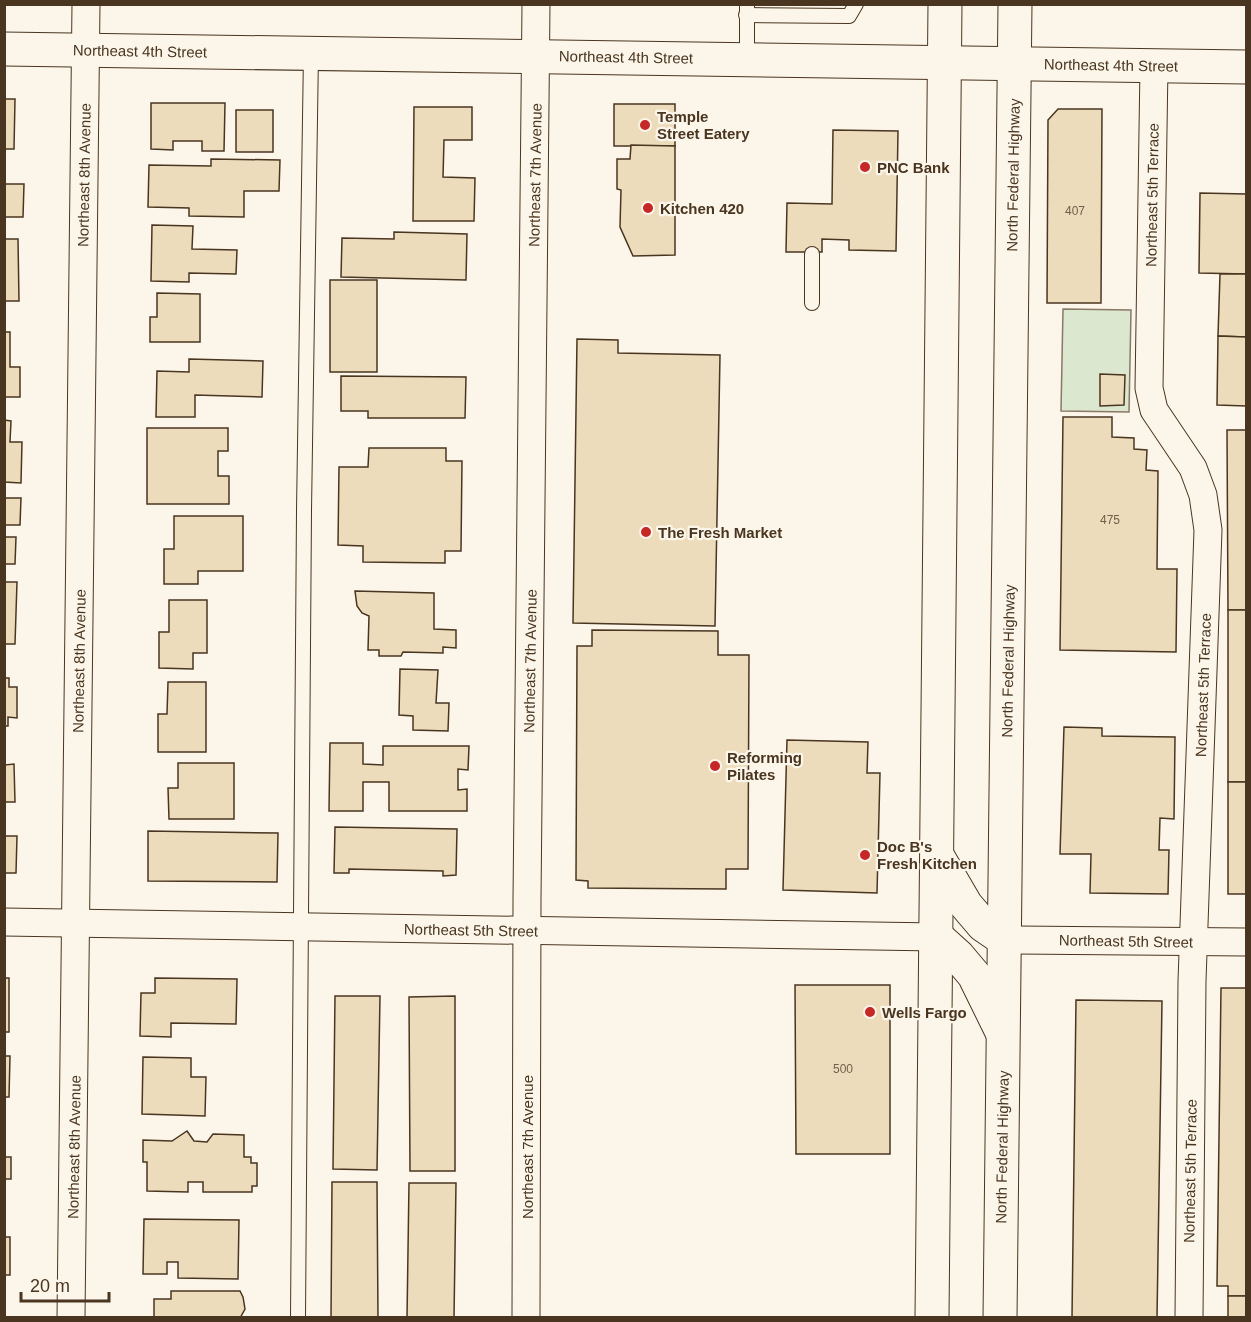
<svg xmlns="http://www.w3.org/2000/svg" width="1251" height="1322" font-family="Helvetica,sans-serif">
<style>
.green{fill:#dce7d0;stroke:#887966;stroke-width:1.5}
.building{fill:#ecdcbc;stroke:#4a3520;stroke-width:1.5}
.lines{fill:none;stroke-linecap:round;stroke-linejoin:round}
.lane-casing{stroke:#4a3520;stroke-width:16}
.street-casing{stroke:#4a3520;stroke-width:29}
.secondary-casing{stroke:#4a3520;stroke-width:35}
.primary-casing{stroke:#4a3520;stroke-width:35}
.lane{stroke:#fbf6e9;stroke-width:14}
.street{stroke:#fbf6e9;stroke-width:27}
.secondary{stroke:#fbf6e9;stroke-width:33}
.primary{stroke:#fbf6e9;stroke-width:33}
.poi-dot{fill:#c62828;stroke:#fbf6e9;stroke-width:2}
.labels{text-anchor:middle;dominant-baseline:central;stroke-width:4.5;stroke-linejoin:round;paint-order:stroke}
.number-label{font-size:12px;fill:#725f47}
.street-label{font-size:15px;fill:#4a3520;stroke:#fbf6e9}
.poi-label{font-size:15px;font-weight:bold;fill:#4a3520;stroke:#fbf6e9;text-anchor:start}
</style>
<rect width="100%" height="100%" fill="#fbf6e9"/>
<polygon class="green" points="1063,309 1131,310 1129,412 1061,411"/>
<g class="building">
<polygon points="4,99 15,99 14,149 4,149"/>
<polygon points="151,103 225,103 224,151 202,151 202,141 173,141 173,150 151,149"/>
<rect x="614" y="104" width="61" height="42"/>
<polygon points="414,107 472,107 472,140 444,140 443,177 475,178 474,221 413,221"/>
<polygon points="1058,109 1102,109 1101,303 1047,303 1048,120"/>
<rect x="236" y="110" width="37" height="42"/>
<polygon points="833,130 898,131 896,251 849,250 849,240 822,239 822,252 786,252 787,203 832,204"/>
<polygon points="631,145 675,146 675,255 633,256 620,227 621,190 617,189 617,159 630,159"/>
<polygon points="211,159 280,160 279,191 244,191 244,217 189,216 189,208 148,207 149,165 211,166"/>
<polygon points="4,184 24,184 23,217 4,217"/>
<polygon points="1200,193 1246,194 1246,274 1199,273"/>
<polygon points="152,225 193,226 192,249 237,250 236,274 189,273 189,282 151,281"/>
<polygon points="394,232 467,234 466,280 341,277 342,238 394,239"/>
<polygon points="4,239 18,239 19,301 4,301"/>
<polygon points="1220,274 1246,274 1246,337 1218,336"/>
<rect x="330" y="280" width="47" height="92"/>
<polygon points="157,293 200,294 200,342 150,342 150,317 157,317"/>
<polygon points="4,332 10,332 10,367 20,367 20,397 4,397"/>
<polygon points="1218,336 1246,337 1246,406 1217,405"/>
<polygon points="577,339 618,340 618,353 720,355 715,626 573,623"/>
<polygon points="189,359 263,361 262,397 195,395 195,417 156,417 157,371 189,372"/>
<polygon points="1100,374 1125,375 1124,405 1100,406"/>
<polygon points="341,376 466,377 465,418 368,418 368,411 341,411"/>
<polygon points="1063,417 1112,417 1112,437 1134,438 1134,449 1147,450 1146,470 1158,471 1157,569 1177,569 1176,652 1060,650"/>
<polygon points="4,420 11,421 10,442 22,442 21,483 4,482"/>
<polygon points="147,428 228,428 228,451 218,451 218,476 229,476 229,504 147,504"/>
<polygon points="1227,430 1246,430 1246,610 1228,610"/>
<polygon points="369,448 446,448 446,461 462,461 461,551 445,551 445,563 363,562 363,546 338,545 339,467 368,467"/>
<polygon points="4,498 21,498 20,525 4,525"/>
<polygon points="174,516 243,516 243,571 198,571 198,584 164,584 164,549 174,549"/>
<polygon points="4,537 16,537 15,564 4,564"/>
<polygon points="4,582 17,582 15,644 4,644"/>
<polygon points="355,591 434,593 434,629 456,630 456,648 443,647 443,653 403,652 401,656 379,656 379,650 368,650 369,616 362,613 357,606"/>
<polygon points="169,600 207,600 207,653 193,653 193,669 159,668 159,632 169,632"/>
<rect x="1228" y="610" width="18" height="172"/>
<polygon points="592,630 718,631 718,655 749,655 748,869 726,869 726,889 588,888 588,881 576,880 577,646 592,646"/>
<polygon points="400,669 438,670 436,703 449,703 448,731 413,730 413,716 399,715"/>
<polygon points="4,678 9,678 9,687 17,687 17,718 8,717 8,726 4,726"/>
<polygon points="168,682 206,682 206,752 158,752 158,714 167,714"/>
<polygon points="1064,727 1102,728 1102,736 1175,737 1174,819 1160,818 1159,850 1169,850 1168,894 1090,893 1091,854 1060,854"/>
<polygon points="787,740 868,742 867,773 880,773 877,893 783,890"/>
<polygon points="4,741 5,765 14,764 15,802 4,802"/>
<polygon points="330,743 363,743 363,764 383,765 383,746 469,746 468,770 458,769 458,790 467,789 467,811 389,811 389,782 363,782 363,811 329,811"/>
<polygon points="178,763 234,763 234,819 169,819 168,788 178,788"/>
<rect x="1228" y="782" width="18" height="112"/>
<polygon points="4,817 5,836 17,836 16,873 4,873"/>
<polygon points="335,827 457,829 456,875 443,876 443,871 349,869 349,873 334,873"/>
<polygon points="148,831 278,833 277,882 148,881"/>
<rect x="4" y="978" width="5" height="54"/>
<polygon points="155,978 237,979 236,1024 171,1023 171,1037 140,1036 141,993 155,993"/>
<polygon points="795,985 890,985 890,1154 796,1154"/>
<polygon points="1221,988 1246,988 1246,1296 1228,1296 1228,1286 1217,1286"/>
<polygon points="335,996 380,996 377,1170 333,1169"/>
<polygon points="455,996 455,1171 410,1171 409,997"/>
<polygon points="1076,1000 1162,1001 1157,1318 1072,1318"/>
<polygon points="4,1056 10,1056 9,1097 4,1097"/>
<polygon points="143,1057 191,1058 191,1077 206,1077 205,1116 142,1114"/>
<polygon points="187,1131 194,1141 207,1142 213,1134 244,1135 244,1157 251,1157 251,1163 257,1163 257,1186 252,1186 252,1192 203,1192 203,1182 188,1182 188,1192 147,1191 147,1162 143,1162 143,1140 172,1141"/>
<rect x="4" y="1157" width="7" height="22"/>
<polygon points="332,1182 377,1182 378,1318 331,1318"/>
<polygon points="409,1183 456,1183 454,1318 407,1318"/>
<polygon points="144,1219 239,1220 238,1279 178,1278 178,1262 167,1262 167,1274 143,1274"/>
<rect x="4" y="1237" width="6" height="38"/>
<polygon points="171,1291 240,1291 243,1297 245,1309 240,1318 154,1318 154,1299 171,1299"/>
<rect x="1228" y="1296" width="18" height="22"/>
</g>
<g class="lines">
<g class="lane-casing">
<g id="lane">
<polyline points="746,15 849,16 856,4"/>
<polyline points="747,58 747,4"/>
<polyline points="812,303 812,254"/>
<polyline points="298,1318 304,511 311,53"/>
</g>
</g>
<g class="street-casing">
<g id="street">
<polyline points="1154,66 1149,388 1154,410 1193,468 1203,495 1208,530 1192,981 1189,1318"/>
<polyline points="4,922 937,937"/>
<polyline points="1005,940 1246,942"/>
<polyline points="71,1318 86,4"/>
<polyline points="526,1318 527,900 536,4"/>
</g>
</g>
<g class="secondary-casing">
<path id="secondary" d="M4,49C419,54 833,61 1246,67"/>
</g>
<g class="primary-casing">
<g id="primary">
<polyline points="938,857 966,905 983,925 1005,940"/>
<polyline points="937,937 958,956 974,975 1002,1032"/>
<polyline points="932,1318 945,4"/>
<polyline points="1000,1318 1015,4"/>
</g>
</g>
<use href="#lane" class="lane"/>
<use href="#street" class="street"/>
<use href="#secondary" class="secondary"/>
<use href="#primary" class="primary"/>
</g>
<g class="poi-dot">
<circle cx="645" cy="125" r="6"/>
<circle cx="865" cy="167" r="6"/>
<circle cx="648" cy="208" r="6"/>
<circle cx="646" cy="532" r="6"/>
<circle cx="715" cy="766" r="6"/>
<circle cx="865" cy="855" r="6"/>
<circle cx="870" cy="1012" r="6"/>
</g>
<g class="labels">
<g class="number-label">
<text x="1075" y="211">407</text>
<text x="1110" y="520">475</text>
<text x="843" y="1069">500</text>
</g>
<g class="street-label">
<text transform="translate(140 51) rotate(1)">Northeast 4th Street</text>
<text transform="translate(626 57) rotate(1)">Northeast 4th Street</text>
<text transform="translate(1111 65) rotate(1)">Northeast 4th Street</text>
<text transform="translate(84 175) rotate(-89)">Northeast 8th Avenue</text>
<text transform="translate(535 175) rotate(-89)">Northeast 7th Avenue</text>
<text transform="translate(1013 175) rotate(-89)">North Federal Highway</text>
<text transform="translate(1152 195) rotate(-89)">Northeast 5th Terrace</text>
<text transform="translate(79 661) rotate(-89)">Northeast 8th Avenue</text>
<text transform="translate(530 661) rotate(-89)">Northeast 7th Avenue</text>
<text transform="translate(1008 661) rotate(-89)">North Federal Highway</text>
<text transform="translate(1203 685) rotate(-88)">Northeast 5th Terrace</text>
<text transform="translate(471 930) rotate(1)">Northeast 5th Street</text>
<text transform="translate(1126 941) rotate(1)">Northeast 5th Street</text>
<text transform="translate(74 1147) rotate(-89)">Northeast 8th Avenue</text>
<text transform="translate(527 1147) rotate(-90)">Northeast 7th Avenue</text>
<text transform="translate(1002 1147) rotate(-89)">North Federal Highway</text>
<text transform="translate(1190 1171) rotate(-89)">Northeast 5th Terrace</text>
</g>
<g class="poi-label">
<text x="657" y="116">Temple<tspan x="657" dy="17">Street Eatery</tspan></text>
<text x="877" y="167">PNC Bank</text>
<text x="660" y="208">Kitchen 420</text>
<text x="658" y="532">The Fresh Market</text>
<text x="727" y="757">Reforming<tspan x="727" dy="17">Pilates</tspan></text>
<text x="877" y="846">Doc B's<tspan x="877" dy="17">Fresh Kitchen</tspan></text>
<text x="882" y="1012">Wells Fargo</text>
</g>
</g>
<rect width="1251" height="1322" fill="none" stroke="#4a3520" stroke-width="12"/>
<path d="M21 1292v9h88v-9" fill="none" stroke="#4a3520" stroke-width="3"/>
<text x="30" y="1292" font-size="18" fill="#4a3520" stroke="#fbf6e9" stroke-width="4.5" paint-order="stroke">20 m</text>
</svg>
